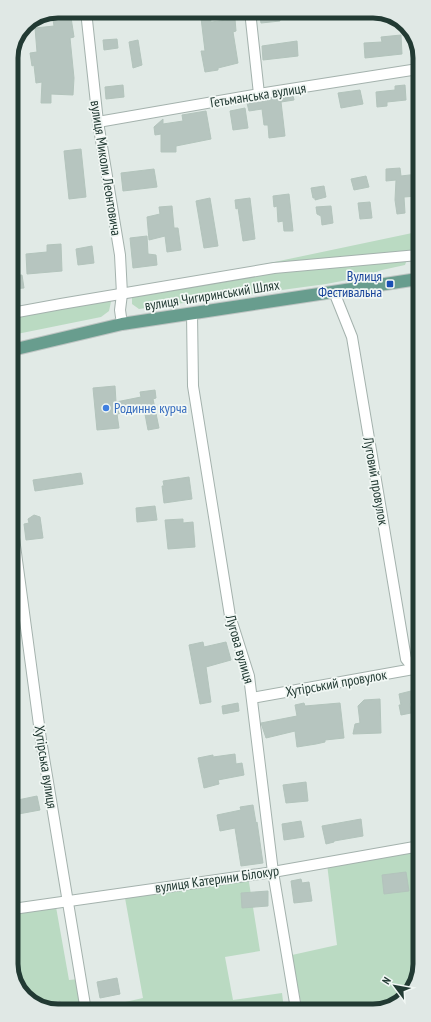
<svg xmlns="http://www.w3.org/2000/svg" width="431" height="1022" font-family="'PT Sans Narrow',sans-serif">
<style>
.green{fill:#badac2}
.building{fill:#b6c5bf;stroke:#b3c4bc}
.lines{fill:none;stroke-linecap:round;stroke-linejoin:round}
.street-casing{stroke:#a4b2ad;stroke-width:12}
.primary-casing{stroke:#bdc4c2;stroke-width:14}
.street{stroke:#fff;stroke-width:10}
.primary{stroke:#689d8e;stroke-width:12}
.transit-dot{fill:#1a4fb4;stroke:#f1f7f4;stroke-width:1.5}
.shop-dot{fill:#3f7fe0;stroke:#f1f7f4;stroke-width:1.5}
.labels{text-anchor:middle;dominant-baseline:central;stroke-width:3.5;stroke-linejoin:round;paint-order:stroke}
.street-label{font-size:14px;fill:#223a33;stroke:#f1f7f4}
.transit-label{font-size:14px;fill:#164399;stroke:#f1f7f4;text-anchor:end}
.shop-label{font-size:14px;fill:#366cbe;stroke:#f1f7f4;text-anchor:start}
.rim{fill:none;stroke:#223a33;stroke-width:5}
</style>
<rect width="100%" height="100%" fill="#e1eae6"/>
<g class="green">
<polygon points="417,232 405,265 382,270 363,277 326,284 139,309 132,304 132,292"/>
<polygon points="112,297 109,311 101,317 12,335 12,315"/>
<polygon points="416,852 420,873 420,965 411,993 388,1009 302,1009 292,955 337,945 327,864"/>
<polygon points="248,876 260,951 225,957 233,1000 282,993 284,1009 94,1011 94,1009 143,998 125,898"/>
<polygon points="56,907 69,980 79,979 83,1011 54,1011 29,1001 13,979 13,914"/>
</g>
<g class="building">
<polygon points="58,11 70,11 74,37 70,38 74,78 73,95 51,94 51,103 41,103 42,82 36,83 34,65 32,66 30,53 37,52 35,28 54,26 52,13"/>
<polygon points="259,11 279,11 280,21 261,23"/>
<polygon points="210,16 211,22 235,19 236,31 233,32 238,63 218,68 218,70 205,72 201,51 205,51 201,18"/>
<polygon points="401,35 402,54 365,58 364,43 382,42 381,37"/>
<polygon points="117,39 118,48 104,50 103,40"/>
<polygon points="138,40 142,65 133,68 129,42"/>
<polygon points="297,41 298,56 263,60 262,46"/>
<polygon points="123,85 124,97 106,99 105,87"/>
<polygon points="405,85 406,100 387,102 387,106 377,107 376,92 395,90 395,86"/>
<polygon points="360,90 363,104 341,108 338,93"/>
<polygon points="293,95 294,100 281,102 285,136 269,138 268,125 264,125 262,109 249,111 247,103"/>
<polygon points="245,108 248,128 233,130 230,111"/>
<polygon points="206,111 211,139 176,146 176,152 161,152 161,134 155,135 154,127 163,119 163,124 183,121 182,115"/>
<polygon points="81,149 86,197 69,199 64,151"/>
<polygon points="400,168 401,176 418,174 418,182 416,182 417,196 404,197 405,213 397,214 395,200 396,180 386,181 386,169"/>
<polygon points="154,169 157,187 123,191 121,173"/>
<polygon points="366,176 369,187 354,190 351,179"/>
<polygon points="324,186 326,197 315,200 315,198 313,198 311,188"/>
<polygon points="289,194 293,231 284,231 283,221 278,222 277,206 274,207 273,196"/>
<polygon points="210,198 218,246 204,248 196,201"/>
<polygon points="250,198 255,239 243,241 238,208 236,209 235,200"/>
<polygon points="370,202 372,218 360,219 358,203"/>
<polygon points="172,206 174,228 178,228 181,250 167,252 165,236 149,240 147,217 160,214 159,207"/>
<polygon points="331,206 333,223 322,225 321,216 317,214 316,207"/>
<polygon points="147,236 148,254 156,255 157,265 133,268 130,238"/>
<polygon points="61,244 62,271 27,274 26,254 47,252 47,245"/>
<polygon points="92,246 94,263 78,265 76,249"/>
<polygon points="22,275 24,288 12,289 12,276"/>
<polygon points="115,386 116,402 141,397 140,392 155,390 156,398 153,399 159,428 148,430 144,409 117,414 119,428 97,430 93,388"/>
<polygon points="81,473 83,484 35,491 33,480"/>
<polygon points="189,477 192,499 164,503 162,486 164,486 163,481"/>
<polygon points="155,506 157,520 137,522 136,508"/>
<polygon points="34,515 40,517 43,538 26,540 24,524 29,523 28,519"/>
<polygon points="183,519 183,523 193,522 195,547 168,549 165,520"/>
<polygon points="203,642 204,647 226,642 231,660 206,667 211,702 200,704 189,645"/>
<polygon points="419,689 419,702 410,703 411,713 401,715 399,705 401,705 399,694"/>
<polygon points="380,699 381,733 353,734 355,724 360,723 358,706 364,700"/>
<polygon points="238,703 239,711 223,714 222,706"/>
<polygon points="304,703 305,706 340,703 344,738 325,740 325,742 316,744 297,747 295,731 266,738 261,723 297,716 295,705"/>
<polygon points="235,754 236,764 242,763 244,775 218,780 219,784 204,788 198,758 213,755 213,757"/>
<polygon points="306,782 308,801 286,803 283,785"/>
<polygon points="37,796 40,810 13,815 13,801"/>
<polygon points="253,805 256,823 257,822 263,863 241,866 235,828 220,831 217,815 241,810 240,807"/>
<polygon points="361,819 363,836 334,841 334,842 326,844 322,826"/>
<polygon points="301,821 304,837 284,840 282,824"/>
<polygon points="406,872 409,891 384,894 382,875"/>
<polygon points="301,879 302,883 309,882 312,901 294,903 291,881"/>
<polygon points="268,891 268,906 242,908 241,893"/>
<polygon points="117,978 120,994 100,998 97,982"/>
<polygon points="60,1001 62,1011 54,1011 41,1006"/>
</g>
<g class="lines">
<g class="street-casing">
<g id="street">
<polyline points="86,11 98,122 120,255 122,294 120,310 122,324"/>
<polyline points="250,11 259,94"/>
<polyline points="98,122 259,94 418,69"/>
<polyline points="334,292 352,337 406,659 410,664 416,668"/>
<polyline points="12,313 61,304 274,268 418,255"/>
<polyline points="192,313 193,386 230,616 249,676 273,872 296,1009"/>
<polyline points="12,523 41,740 86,1011"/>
<polyline points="252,698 419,668"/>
<polyline points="13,909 273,872 420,846"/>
</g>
</g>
<g class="primary-casing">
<polyline id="primary" points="12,350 122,324 418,279"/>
</g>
<use href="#street" class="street"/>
<use href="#primary" class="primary"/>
</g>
<rect class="transit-dot" x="386" y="280" width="8" height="8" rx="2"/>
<circle class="shop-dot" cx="106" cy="408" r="4"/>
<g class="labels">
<g class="street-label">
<text transform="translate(258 95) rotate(-9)">Гетьманська вулиця</text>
<text transform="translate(106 168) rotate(81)">вулиця Миколи Леонтовича</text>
<text transform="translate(212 295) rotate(-9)">вулиця Чигиринський Шлях</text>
<text transform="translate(376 481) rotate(80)">Луговий провулок</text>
<text transform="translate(240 649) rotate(74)">Лугова вулиця</text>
<text transform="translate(336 683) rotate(-10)">Хутірський провулок</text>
<text transform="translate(46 767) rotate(81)">Хутірська вулиця</text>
<text transform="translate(217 879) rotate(-8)">вулиця Катерини Білокур</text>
</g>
<g class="transit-label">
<text x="382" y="276">Вулиця<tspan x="382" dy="16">Фестивальна</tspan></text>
</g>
<g class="shop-label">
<text x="114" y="408">Родинне курча</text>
</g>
</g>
<path d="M0 0H431V1022H0ZM58 18H373A40 40 0 0 1 413 58V964A40 40 0 0 1 373 1004H58A40 40 0 0 1 18 964V58A40 40 0 0 1 58 18Z" fill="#e0e8e5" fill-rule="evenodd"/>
<path class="rim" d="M58 18H373A40 40 0 0 1 413 58V964A40 40 0 0 1 373 1004H58A40 40 0 0 1 18 964V58A40 40 0 0 1 58 18Z"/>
<g transform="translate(395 986) rotate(302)" stroke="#f1f7f4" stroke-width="3" paint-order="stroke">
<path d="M0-3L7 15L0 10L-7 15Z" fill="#223a33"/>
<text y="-6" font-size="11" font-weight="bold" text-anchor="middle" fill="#223a33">N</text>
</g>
</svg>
